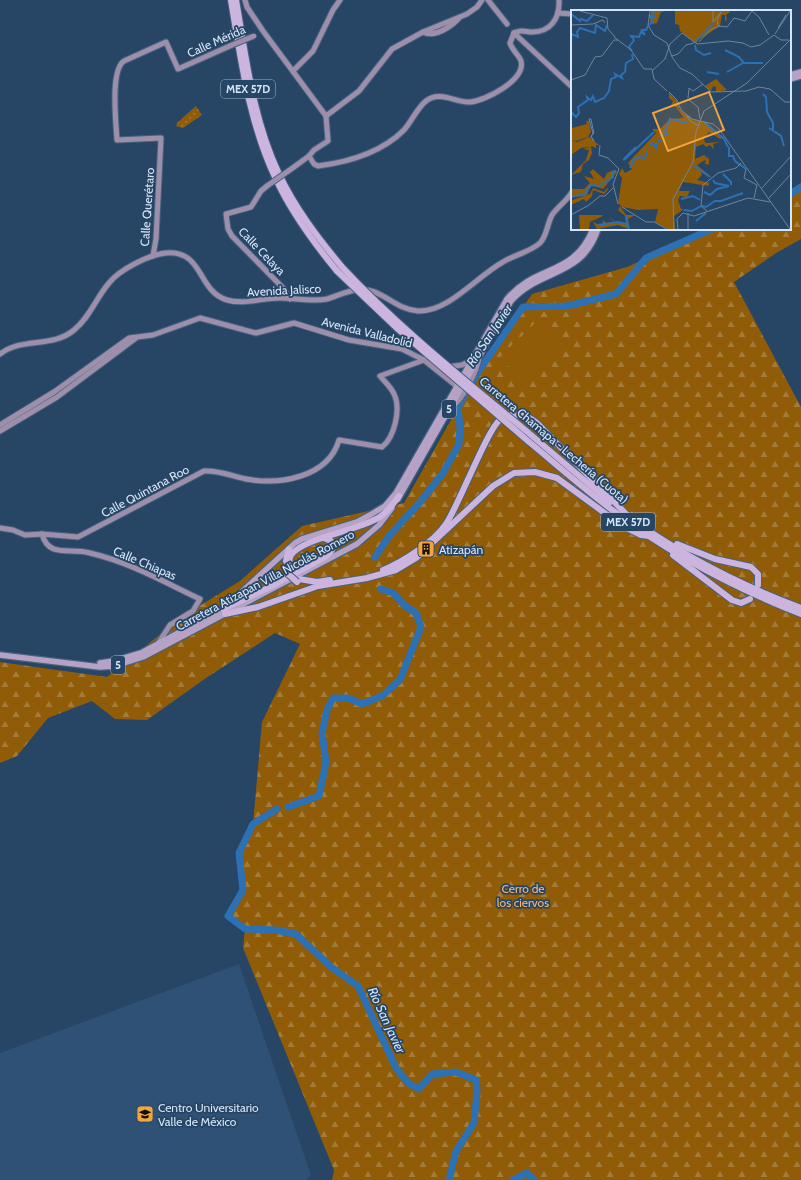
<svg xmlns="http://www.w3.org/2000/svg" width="801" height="1180" font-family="Cabin,sans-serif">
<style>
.built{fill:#2e5175}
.forest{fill:url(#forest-firs)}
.park{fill:url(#park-dots)}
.pitch{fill:#905c08}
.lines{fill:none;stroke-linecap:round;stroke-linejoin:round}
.river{stroke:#2c71b3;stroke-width:7}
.secondary-casing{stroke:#46627f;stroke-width:7}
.primary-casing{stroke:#46627f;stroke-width:8}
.highway-casing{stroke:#46627f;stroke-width:8}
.secondary{stroke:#9d8ea9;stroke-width:5}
.primary{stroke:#b5a2c5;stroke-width:5.5}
.highway{stroke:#cbb4de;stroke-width:6}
.secondary-bridge-casing{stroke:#46627f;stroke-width:7;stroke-linecap:butt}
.highway-bridge-casing{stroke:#46627f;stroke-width:8;stroke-linecap:butt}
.secondary-bridge{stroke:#9d8ea9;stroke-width:5}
.highway-bridge{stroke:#cbb4de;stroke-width:6}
.labels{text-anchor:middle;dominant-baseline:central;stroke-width:3.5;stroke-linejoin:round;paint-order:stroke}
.shield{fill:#274564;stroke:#a0b6cc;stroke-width:1}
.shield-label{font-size:11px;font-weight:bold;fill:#d4e6f9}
.street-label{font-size:12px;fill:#d4e6f9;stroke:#274564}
.poi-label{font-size:12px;fill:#d4e6f9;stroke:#274564;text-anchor:start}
.park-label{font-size:12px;fill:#f5ba73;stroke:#274564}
.water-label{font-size:13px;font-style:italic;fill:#d2e6fc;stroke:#274564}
.inset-river{fill:none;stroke:#2c71b3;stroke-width:2}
.inset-road{fill:none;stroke:#6c85a0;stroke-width:1}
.view{fill:#f1a540;fill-opacity:0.15;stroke:#f1a540;stroke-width:2}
.inset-edge{fill:none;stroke:#d4e6f9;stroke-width:2}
</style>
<defs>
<pattern id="forest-firs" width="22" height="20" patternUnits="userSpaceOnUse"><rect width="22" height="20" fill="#905c08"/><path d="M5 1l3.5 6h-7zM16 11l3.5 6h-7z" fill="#a47b39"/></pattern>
<pattern id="park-dots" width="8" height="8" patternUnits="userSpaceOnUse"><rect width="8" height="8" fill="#905c08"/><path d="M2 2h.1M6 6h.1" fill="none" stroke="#a47b39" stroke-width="1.8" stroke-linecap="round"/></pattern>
</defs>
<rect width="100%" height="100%" fill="#274564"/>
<polygon class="built" points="239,964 311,1175 306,1180 0,1180 0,1053"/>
<polygon class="forest" points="801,187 801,239 776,253 734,282 801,407 801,1180 332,1180 334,1170 243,948 245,929 228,916 243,890 239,853 253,824 262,722 300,644 275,633 206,678 147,720 115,719 92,701 48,718 17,756 0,763 0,662 107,677 183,616 240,581 302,526 404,503 478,372 532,294 627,267 712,229 790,229 790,194"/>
<polygon class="park" points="196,106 202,115 183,128 176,126 177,123"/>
<g class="pitch">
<polygon points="537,321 563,348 546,365 520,338"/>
<polygon points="517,340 543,367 526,384 500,357"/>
</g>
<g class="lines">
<g class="river">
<polyline points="790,194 801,187"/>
<polyline points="375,557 389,536 421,501 443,473 459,444 460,427 458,407 478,372 523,307 567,306 616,294 646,258 712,229"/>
<polyline points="288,807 319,796 326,762 322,733 327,710 333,698 348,698 362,704 382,696 400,680 421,627 416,613 404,605 393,593 381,589"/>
<polyline points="277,809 253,824 239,853 243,890 228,916 245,929 276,930 296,934 331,967 358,986 396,1068 408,1083 419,1089 432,1074 456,1072 476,1080 477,1091 474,1123 456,1151 449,1180"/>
<polyline points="513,1180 527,1173 534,1180"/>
</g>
<g class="secondary-casing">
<g id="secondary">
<polyline points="245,0 247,7 263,31 326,116 328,141 314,150 309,156 294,167"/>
<polyline points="488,0 507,24"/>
<polyline points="558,13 572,14"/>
<path d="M423,32C434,38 451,27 459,18"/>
<polyline points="514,33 572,87"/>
<path d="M514,33C520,30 524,31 530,32C550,33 560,19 559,0"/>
<polyline points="293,71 313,51 333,10 340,0"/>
<polyline points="326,116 359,91 392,49 423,32 467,14 477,7 482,0"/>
<path d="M309,156L314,164L318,166C349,162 382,152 404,130C412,121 417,108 426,101C440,90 456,103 470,102C485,101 526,80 521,61C519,55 512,50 510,43L514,33"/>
<polyline points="267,186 261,191 251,207 226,214 228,229 232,236 284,289 290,299"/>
<path d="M153,256L156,239L161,138L117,140C116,123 110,70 124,61L166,42L178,69L232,45"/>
<path d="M0,354C22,337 53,348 74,330C90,317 96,298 109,283C119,270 150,254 166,253C204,250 197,291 227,300C244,305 262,298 279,298C294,298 312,302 327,299C337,296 346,291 357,290C380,286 395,310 418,311C449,312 477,276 503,262C514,255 530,252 540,243C547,236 547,224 552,215C558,206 567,201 572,192"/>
<polyline points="447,367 462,365 472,360"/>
<path d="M450,407C462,403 478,369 479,357"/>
<polyline points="0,425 54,392 129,338 153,335 200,318 256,333 294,323 349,340 402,349 424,360 459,388"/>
<polyline points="0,431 57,397 136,338"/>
<path d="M0,528L13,530L25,535L42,534L78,537L204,471C219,470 231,476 246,479C279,485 328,478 339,440L382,447C395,437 401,408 394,394C391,387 385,382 380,376L424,360"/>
<path d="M42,534C49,559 70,547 90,553C129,562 164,582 200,599L193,611L170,625L159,642"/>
</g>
</g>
<g class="primary-casing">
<g id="primary">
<polyline points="790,75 801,72"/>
<polyline points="790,79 801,76"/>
<path d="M398,499L511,301C540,268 582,278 598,229"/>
<polyline points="0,655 100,667 115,666 143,657 357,544 379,525 392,508"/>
<path d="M100,663L114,661L141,653L223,609L295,543L302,539L357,522L370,515L385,506L396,493L507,299C536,264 574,277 593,229"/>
</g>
</g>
<g class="highway-casing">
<g id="highway">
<path d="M231,0C241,60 249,122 275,177C291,212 313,242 337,271"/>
<path d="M236,0C246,58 253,120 279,174C295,208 318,238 342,267"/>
<polyline points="531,435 610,502"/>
<path d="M528,441C557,465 585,490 615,512C672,555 735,588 801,614"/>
<path d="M626,515C679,554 740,585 801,608"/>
<polyline points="677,544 715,559 751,567 758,574 758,585"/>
<polyline points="673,555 732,600 741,603 750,599"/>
<polyline points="286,561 289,549"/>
<path d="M383,570C403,562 434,542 446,524C459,505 488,427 501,419C513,411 527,415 537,423L629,517"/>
<path d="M290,572C289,566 288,560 291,555C304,537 360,531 381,516C388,511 394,503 399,496"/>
<polyline points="299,579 317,582 330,580"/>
<path d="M223,609L268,588L325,557C330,553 336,548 331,541L324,538"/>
<polyline points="225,614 258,607 318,586 367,578 396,570 416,558 493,486 514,473 535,472 557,478 621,525 641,535 649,536"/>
</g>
</g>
<use href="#secondary" class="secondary"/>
<use href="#primary" class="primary"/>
<use href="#highway" class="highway"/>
<g class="secondary-bridge-casing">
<g id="secondary-bridge">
<polyline points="232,45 254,36"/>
<polyline points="267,186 294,167"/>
</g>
</g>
<g class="highway-bridge-casing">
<g id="highway-bridge">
<path d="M342,267C399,328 466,381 531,435"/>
<polyline points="337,271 399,330 528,441"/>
<polyline points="287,573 297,582"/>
</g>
</g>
<use href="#secondary-bridge" class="secondary-bridge"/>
<use href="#highway-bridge" class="highway-bridge"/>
</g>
<defs>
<g id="building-square" transform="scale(0.9)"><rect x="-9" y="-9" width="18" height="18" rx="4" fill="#f1a540" stroke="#274564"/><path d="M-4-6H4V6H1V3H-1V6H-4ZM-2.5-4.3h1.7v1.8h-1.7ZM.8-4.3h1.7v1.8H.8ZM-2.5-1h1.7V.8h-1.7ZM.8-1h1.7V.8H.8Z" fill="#111"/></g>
<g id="university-square" transform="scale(0.9)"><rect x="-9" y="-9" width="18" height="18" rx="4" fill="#f1a540" stroke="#274564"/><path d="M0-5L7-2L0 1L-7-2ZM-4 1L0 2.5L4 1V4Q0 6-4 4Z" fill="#111"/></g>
</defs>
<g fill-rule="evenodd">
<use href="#building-square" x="426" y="549"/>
<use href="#university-square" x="145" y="1114"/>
</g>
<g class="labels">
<g class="shield">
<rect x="221" y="80" width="54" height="18" rx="3"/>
<rect x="442" y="400" width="14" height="18" rx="3"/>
<rect x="601" y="513" width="54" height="18" rx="3"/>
<rect x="111" y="656" width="14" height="18" rx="3"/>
</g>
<g class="shield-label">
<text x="248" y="89">MEX 57D</text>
<text x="449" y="409">5</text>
<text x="628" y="522">MEX 57D</text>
<text x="118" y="665">5</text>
</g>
<g class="street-label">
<text transform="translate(216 41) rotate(-24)">Calle Mérida</text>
<text transform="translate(147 207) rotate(-86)">Calle Querétaro</text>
<text transform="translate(262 251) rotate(46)">Calle Celaya</text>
<text transform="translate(284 290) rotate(-3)">Avenida Jalisco</text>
<text transform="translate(367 332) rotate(14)">Avenida Valladolid</text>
<text transform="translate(554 440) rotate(40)">Carretera Chamapa - Lechería (Cuota)</text>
<text transform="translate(145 491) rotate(-28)">Calle Quintana Roo</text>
<text transform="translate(145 563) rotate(23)">Calle Chiapas</text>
<text transform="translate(265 580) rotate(-28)">Carretera Atizapan Villa Nicolás Romero</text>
</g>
<g class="poi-label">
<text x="439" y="549">Atizapán</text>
<text x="158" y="1107">Centro Universitario<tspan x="158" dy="14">Valle de México</tspan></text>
</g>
<g class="park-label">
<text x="523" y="888">Cerro de<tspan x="523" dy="14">los ciervos</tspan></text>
</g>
<g class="water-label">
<text transform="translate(489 335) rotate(-56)">Río San Javier</text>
<text transform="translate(387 1020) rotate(65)">Río San Javier</text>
</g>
</g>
<g transform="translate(571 10)">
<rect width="220" height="220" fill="#274564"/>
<path d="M80,1H95L90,2L86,13L81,14L79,12ZM104,1H160L155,5L156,10L154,11V5H151L149,16L126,31V34L109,21L108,15L104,14ZM145,69L156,80L145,82V77L142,76L140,81L134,76ZM22,159L33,169L36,163L43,160L46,162L32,179L20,175L16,185L0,188V179H13L19,173L13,166L23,169L19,162ZM8,205H31L32,206L19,212L18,219H9Z" fill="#905c08"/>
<path d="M98,83L106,91L108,99L122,110L134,112L144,123L153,127L149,129L138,122L133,128L134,133L149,132L142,134L143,140L139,135L135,137L132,134L125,137L124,149L133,145L138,149V155L133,153L135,152L134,150L126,155L138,165V167L130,162L131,165L126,170L138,173V176L112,172L108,181H119L116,187L109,186L107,190L110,199H113L103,206L104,219H97L84,212L87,199L67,200L51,197L47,193L51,168L48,164L51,158L54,163L61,159L57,153L85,123L81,119H89L99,109L113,108L105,97L100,95L102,91L98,88ZM20,126L18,127L28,135H25V138L20,136L21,143L18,150L12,154L10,162L0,165L15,150L18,140L12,139L19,137L10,138L0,145V148V130L6,132ZM37,177L36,181L33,184L22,180L21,186L15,192L13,189L0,195L1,190L19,184L22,178L33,182ZM49,196L55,205H64L57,209L58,219L47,215L26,219L22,212L29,215L32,214V210L35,213L43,212L36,204L44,212L55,213L54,206L47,200Z" fill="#905c08"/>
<path d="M77,134L80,137L76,147L64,150L62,147Z" fill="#905c08"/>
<path d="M15,111H18L20,122L17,127L5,131L0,130L1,118L16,114Z" fill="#905c08"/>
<path class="inset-river" d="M0,4L9,11L10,9L16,11L22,5M78,15L82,11L79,6H84L81,1M0,29L1,24L7,27L6,22L9,18L24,23L25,15L34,21L36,15M124,32L143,13M124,35L125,40L133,45L140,43M154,40L168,47L173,53H192M61,41L58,37L63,30L60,26L68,27L70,22L74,25L71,20H75L77,16M136,62L148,64M156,62L172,53M192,84L195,87L196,102L202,113V122M0,102L5,107L8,103L7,97L17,90L16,87L20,90L22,86L24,92L33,88L38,81L40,69L45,67L44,64L51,68L50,65L54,62L55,53L62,49L61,44M105,110L113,113L117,111M133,112L153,129L157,137M198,118L210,126L213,136M86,132L92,129L91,125L96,124L94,121L99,109L105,110M79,135L82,133L85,138L86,133M158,137V146H162L164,151L175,159M52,150L65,137M53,150L83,122M122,155L139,167M59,158L63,149L69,147L74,148L76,141M152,164L160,172V175M142,170L144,173L158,176M133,182L139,185L146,179L158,176M0,186L13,185L20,175L28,176L42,167L41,163L45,161M110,189L122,186L129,190M131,196L135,197L144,191H150L172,183M113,200L121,201L130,196M55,206L58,219M125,211L135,203M27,215L47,212L56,214"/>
<path class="inset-road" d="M9,1L36,8L37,19L44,27M79,1L77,15L83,25L96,33L101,47L109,58L121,64L140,82L175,81L188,77L199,79L214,92H220M142,1V12L150,2L146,11L148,17M0,15L22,14L32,10L34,13M207,18L215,5M204,24L219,1M203,25L210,30H218M43,27L60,40L73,59H81L83,69L96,81M128,32L139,20L148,16L156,17L163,8L174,11L181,1L188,7L198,25M101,46L107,44L115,35L123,33M82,60L94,49L99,34L111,23L126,34L157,31L172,33L180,37L189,35L203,25M0,70L14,65L24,47L31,46L43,30H47M122,81L132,74M98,82L106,90L110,100L121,109L142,114L148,119L219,219M117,88L118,78L122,81M117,89L127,97L129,109M119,107L116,106L119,111L128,116M18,109H20L22,119L23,123L20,126L23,131L20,127L22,123ZM29,135L28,145L37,148L48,159L42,174L47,194M175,159L173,168L186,175L183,188M191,178L220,146M198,188L220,164M51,197L75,212H83L96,219M136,201L130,196L132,175L147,163L165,158L170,153M117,203V219M0,205L18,195L29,186H34L42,178M103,219L102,189L122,152L125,122L133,101L176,73L220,29M107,219L106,209L112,203L123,206L177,188L199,192"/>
<path class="view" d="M138,82L153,120L97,141L82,103Z"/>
<rect width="220" height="220" class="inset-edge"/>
</g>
</svg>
